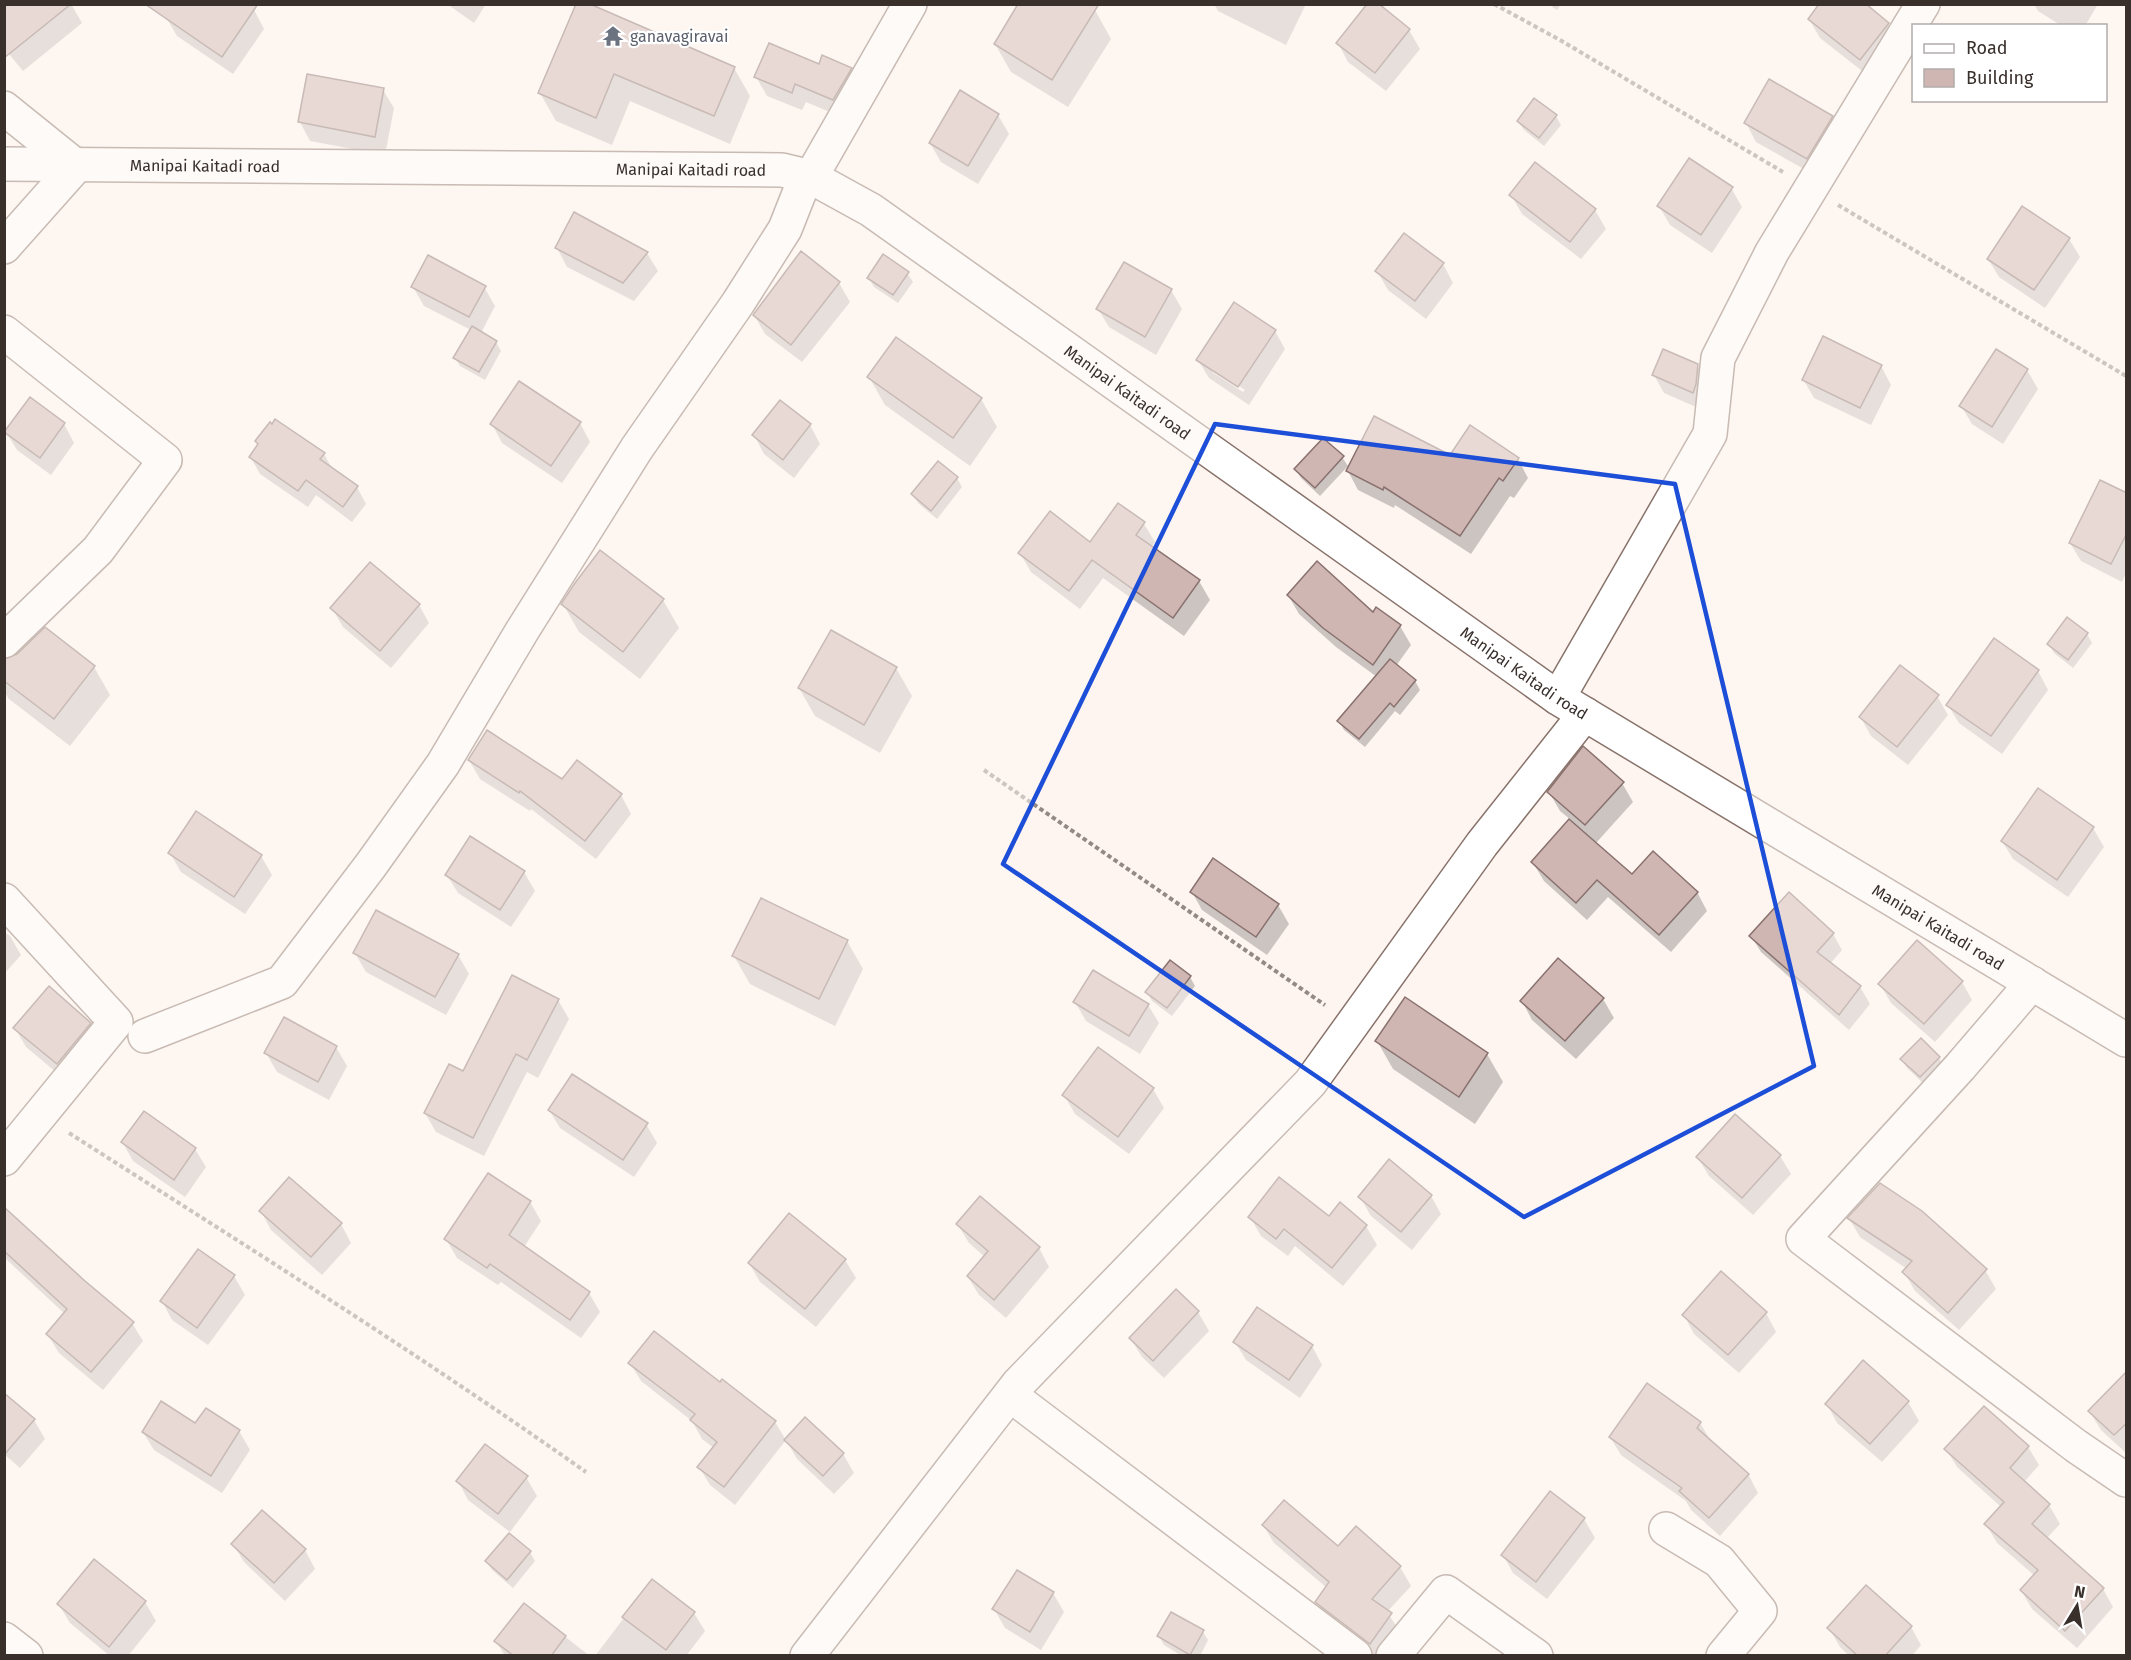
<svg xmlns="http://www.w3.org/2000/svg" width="2131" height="1660" font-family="'Fira Sans',sans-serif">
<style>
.shadow{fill:#0003;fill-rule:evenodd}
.building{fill:#d0b6b3;stroke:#88716e;stroke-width:1.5}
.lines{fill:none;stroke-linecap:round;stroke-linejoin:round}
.minor-casing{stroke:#88736a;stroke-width:36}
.major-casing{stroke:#88736a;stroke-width:36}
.path{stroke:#938a86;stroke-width:4;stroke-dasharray:4.5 3;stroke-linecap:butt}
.minor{stroke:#fff;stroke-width:33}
.major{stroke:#fff;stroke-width:33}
.marked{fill:none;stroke:#1d4ed8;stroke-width:4.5;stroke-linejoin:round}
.labels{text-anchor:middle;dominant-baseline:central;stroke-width:4.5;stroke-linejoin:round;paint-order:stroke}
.worship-label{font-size:16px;fill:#5b616d;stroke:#fff;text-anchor:start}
.street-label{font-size:16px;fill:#39302c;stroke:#fff}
</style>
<rect width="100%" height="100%" fill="#fef5f1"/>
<g class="shadow">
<polygon points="4,4 71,4 82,23 23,71 4,48"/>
<polygon points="447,4 486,4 474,23"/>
<polygon points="578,4 734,68 750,96 730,144 630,101 612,145 556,121 540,93"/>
<polygon points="1214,4 1306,4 1286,45 1218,11"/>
<polygon points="1548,4 1561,4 1557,10"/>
<polygon points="1863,4 1888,24 1899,43 1871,78 1820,38 1809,19"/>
<polygon points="2034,4 2098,4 2085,26 2062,26 2038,11"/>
<polygon points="254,10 264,29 233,74 177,36 166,17"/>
<polygon points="1095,10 1111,39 1068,107 1011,72 995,44"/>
<polygon points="1409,30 1420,49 1386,91 1348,62 1338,43"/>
<polygon points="819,66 851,69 862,88 844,118 806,102 802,110 767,96 756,77"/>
<polygon points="383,90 394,108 385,155 310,141 300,122"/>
<polygon points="998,115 1009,134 978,184 941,162 930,143"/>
<polygon points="1556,116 1561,125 1544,146 1524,130 1518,121"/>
<polygon points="1832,117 1842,136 1818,177 1756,142 1746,123"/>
<polygon points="1731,188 1742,207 1712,253 1670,225 1659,206"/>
<polygon points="1511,195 1595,210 1606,229 1581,259 1522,214"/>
<polygon points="2069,239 2080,257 2045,308 1999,277 1988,259"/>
<polygon points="557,248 647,253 658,271 634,301 567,267"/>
<polygon points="1124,264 1171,290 1182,309 1156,355 1109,327 1098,309"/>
<polygon points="1443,264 1453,283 1426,319 1388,290 1377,271"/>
<polygon points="907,273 913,282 898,303 874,287 869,278"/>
<polygon points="839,283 850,302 802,362 765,334 754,315"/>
<polygon points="413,287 484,287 495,306 481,333 496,342 501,351 485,380 460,366 455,358 471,330 424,306"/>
<path d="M1275,331L1285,349L1249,405L1209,378L1198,360ZM1212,368L1245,390L1243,392L1212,372Z"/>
<polygon points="1697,365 1708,384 1703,410 1664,393 1654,375"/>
<polygon points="1881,366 1891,385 1871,425 1814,398 1803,379"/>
<polygon points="2027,370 2038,389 2003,444 1972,424 1961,406"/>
<polygon points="869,377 981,399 997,427 970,466 885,405"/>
<polygon points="580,423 590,442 562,483 502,443 492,424"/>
<polygon points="64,424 74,443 51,475 17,450 6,432"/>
<polygon points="810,425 820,444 794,478 764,454 754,435"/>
<polygon points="324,454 333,470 357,487 366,504 352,522 316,495 308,507 260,474 251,458"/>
<polygon points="1342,457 1348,466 1320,496 1301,478 1296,470"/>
<polygon points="1451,457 1518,459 1528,478 1514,498 1510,496 1471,554 1395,505 1394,508 1358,490 1348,471"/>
<polygon points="938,463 957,478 962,487 937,519 918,503 913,495"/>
<polygon points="2126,494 2126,573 2122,582 2081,561 2070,543"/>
<polygon points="1144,524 1155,542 1151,548 1199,581 1210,600 1184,636 1103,578 1080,609 1031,572 1020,553 1091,544"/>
<polygon points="1288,595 1373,614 1400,626 1411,645 1396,666 1415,681 1420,690 1400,715 1395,711 1365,747 1344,730 1339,721 1377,677 1336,647 1299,614"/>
<polygon points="663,600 679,628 640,679 579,632 563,604"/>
<polygon points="419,605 429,623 391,668 343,627 332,608"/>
<polygon points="2087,634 2092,643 2073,668 2054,653 2049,644"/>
<polygon points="4,661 94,667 110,695 70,746 9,699 4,691"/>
<polygon points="896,668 912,696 880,753 815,716 799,688"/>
<polygon points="2038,671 2048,690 2002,754 1959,723 1948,705"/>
<polygon points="1937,696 1948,715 1908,765 1871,736 1861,718"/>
<polygon points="469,760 621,795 631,814 596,859 531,809 530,811 480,779"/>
<polygon points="1622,783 1633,802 1596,843 1632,876 1697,892 1707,911 1671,952 1608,897 1587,920 1544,881 1533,863 1571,820 1560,811 1549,792"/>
<polygon points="2093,828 2104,847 2068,897 2013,859 2002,841"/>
<polygon points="170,853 261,856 272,875 245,914 181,872"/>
<polygon points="524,872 535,891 511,927 458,893 447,875"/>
<polygon points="1192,892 1278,905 1289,924 1267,955 1202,910"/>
<polygon points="1789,894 1833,934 1842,950 1830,964 1860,987 1870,1004 1849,1030 1761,952 1751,936"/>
<polygon points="4,932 10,936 21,955 4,974"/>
<polygon points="847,941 863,969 835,1026 750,984 734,956"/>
<polygon points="355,953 458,955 469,974 446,1015 366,972"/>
<polygon points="1190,977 1195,986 1172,1016 1152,1001 1147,992"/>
<polygon points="1962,982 1972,1000 1935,1042 1891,1003 1880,984"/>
<polygon points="1405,999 1487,1054 1503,1082 1475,1124 1393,1069 1377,1041"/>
<polygon points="1603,999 1614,1018 1576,1059 1532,1020 1522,1001"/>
<polygon points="558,1000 569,1019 538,1078 527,1072 484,1156 436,1132 425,1113 463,1073"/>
<polygon points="1075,1002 1148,1005 1159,1023 1140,1054 1086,1021"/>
<polygon points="90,1024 101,1042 68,1082 26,1047 15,1028"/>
<polygon points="336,1047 347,1066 329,1100 277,1072 266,1053"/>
<polygon points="1098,1049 1153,1089 1164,1108 1129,1154 1075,1114 1064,1095"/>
<polygon points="1939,1058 1944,1066 1925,1085 1907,1068 1902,1059"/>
<polygon points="549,1110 646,1124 657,1143 634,1177 560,1128"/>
<polygon points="123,1143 195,1149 206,1167 185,1197 133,1161"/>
<polygon points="1780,1156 1791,1174 1753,1215 1709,1176 1698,1158"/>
<polygon points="489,1175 530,1202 541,1221 524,1247 589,1293 600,1312 581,1338 501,1282 498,1285 457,1258 446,1239"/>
<polygon points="1431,1196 1441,1214 1412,1250 1371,1216 1360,1197"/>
<polygon points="261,1211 341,1224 351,1243 322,1275 271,1230"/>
<polygon points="1250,1217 1366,1226 1377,1245 1343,1286 1295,1246 1288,1256 1261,1236"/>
<polygon points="1849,1218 1985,1270 1996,1289 1959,1330 1915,1291 1904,1272 1907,1269 1860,1237"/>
<polygon points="958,1225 1039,1248 1049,1267 1006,1318 979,1295 968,1277 985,1257 969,1243"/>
<polygon points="4,1232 132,1323 143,1341 103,1390 59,1353 48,1335 65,1314 7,1260 4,1257"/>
<polygon points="845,1260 856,1278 816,1327 760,1282 749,1263"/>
<polygon points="234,1276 245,1295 208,1345 172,1320 162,1301"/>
<polygon points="1176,1291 1198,1312 1209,1331 1164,1378 1142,1357 1131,1339"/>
<polygon points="1766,1313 1776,1332 1739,1373 1694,1334 1684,1315"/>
<polygon points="1235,1342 1312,1346 1322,1365 1300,1398 1246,1360"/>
<polygon points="630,1363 720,1384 775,1422 786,1440 735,1505 710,1485 699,1467 714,1448 702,1439 692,1421 641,1381"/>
<polygon points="2126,1373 2126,1453 2101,1430 2090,1412"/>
<polygon points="9,1399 34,1420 45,1439 20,1468 4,1454"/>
<polygon points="1908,1402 1919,1421 1882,1462 1837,1423 1827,1404"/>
<polygon points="805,1419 843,1454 854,1473 834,1494 797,1459 786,1440"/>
<polygon points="1700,1423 1711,1441 1748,1474 1758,1493 1720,1536 1691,1510 1686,1501 1621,1455 1610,1437"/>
<polygon points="196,1425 239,1431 250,1450 222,1493 154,1450 143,1432"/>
<polygon points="2028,1447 2039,1465 2024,1482 2049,1505 2060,1524 2046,1539 2103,1589 2113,1607 2077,1648 2032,1609 2021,1590 2035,1576 1997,1543 1986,1524 2001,1507 1957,1467 1946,1449"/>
<polygon points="526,1477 537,1496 510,1532 468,1500 458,1481"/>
<polygon points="1584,1519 1595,1538 1547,1599 1513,1573 1503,1555"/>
<polygon points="1263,1525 1338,1548 1356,1528 1400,1567 1411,1586 1387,1612 1401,1633 1385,1656 1374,1656 1328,1621 1317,1602 1327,1588 1274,1543"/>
<polygon points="233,1544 305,1550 315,1569 285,1601 244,1562"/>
<polygon points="530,1552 535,1561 513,1588 492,1570 487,1561"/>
<polygon points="94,1561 145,1602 156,1621 128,1656 110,1656 70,1623 59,1605"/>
<polygon points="652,1581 694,1613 705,1631 686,1656 595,1656"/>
<polygon points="1053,1593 1064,1612 1041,1650 1005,1628 994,1609"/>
<polygon points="524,1605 590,1656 505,1656 496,1641"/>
<polygon points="1911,1627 1921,1645 1912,1656 1849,1656 1840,1647 1829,1628"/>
<polygon points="1203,1632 1208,1640 1200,1656 1182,1656 1164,1645 1159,1636"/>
</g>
<g class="building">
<polygon points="4,4 71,4 4,58"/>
<polygon points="145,4 258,4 222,57"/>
<polygon points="576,4 590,4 735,67 714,116 614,74 596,118 538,93"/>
<polygon points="1018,4 1099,4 1052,80 994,44"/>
<polygon points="1367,4 1379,4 1410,29 1375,73 1336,43"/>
<polygon points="1819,4 1866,4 1889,23 1860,60 1808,19"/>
<polygon points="769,43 819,64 822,55 852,68 833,100 795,84 792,93 754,77"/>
<polygon points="307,74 384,88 375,137 298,122"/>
<polygon points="1769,79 1833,116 1807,159 1744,123"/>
<polygon points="960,90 999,114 968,166 929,143"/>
<polygon points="1534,98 1557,115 1539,138 1517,121"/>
<polygon points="1689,158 1733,187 1701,235 1657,206"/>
<polygon points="1535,162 1596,209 1570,242 1509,195"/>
<polygon points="2022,206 2070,238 2034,290 1987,259"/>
<polygon points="574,212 648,252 623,283 555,248"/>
<polygon points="1404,233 1444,263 1415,301 1375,271"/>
<polygon points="801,251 840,282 791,345 753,315"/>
<polygon points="883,254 909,272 893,295 867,278"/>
<polygon points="428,255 486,286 469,317 411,287"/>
<polygon points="1124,262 1172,289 1145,337 1096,309"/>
<polygon points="1234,302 1276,330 1238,387 1196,360"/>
<polygon points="472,326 497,341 479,372 453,358"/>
<polygon points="1823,336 1882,365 1860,408 1802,380"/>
<polygon points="896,337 982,398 953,438 867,377"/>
<polygon points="1663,349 1698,364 1696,384 1693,393 1652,375"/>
<polygon points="1996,349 2028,369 1992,427 1959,406"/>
<polygon points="519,381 581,422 551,466 490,424"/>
<polygon points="30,397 65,423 40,458 4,432"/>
<polygon points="780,400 811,424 783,460 752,435"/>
<polygon points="1374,416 1450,455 1470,425 1519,458 1503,481 1499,478 1460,536 1384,487 1383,490 1346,471"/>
<polygon points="275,419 325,453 320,459 358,486 343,507 306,480 298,491 249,457 258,444 255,441 270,422 272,424"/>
<polygon points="1323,438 1344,456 1315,488 1294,469"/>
<polygon points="938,461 958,477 931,511 911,494"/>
<polygon points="2100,480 2127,493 2127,533 2111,564 2069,543"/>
<polygon points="1118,503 1145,522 1136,535 1200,580 1173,618 1092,560 1069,591 1018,553 1050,511 1090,542"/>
<polygon points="600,550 664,599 623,652 561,604 575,583"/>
<polygon points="1317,561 1373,612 1376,607 1401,625 1373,665 1323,628 1287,595"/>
<polygon points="370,562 420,604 380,651 330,608"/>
<polygon points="2067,617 2088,633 2068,660 2047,644"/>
<polygon points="45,627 95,666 54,719 4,681 4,659 17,654"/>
<polygon points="831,630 897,667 864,725 798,688"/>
<polygon points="1994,638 2039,670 1991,736 1946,705"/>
<polygon points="1390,659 1416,680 1394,707 1390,703 1359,739 1337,721"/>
<polygon points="1900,665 1939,695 1897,747 1859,717"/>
<polygon points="487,730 562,779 577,760 622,794 585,841 520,791 519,793 468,760"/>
<polygon points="1583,746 1624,782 1585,825 1547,792"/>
<polygon points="2038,788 2094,827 2057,880 2001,841"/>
<polygon points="196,811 262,855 234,897 168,853"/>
<polygon points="1569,819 1632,874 1653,851 1698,892 1659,935 1597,880 1576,903 1531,862"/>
<polygon points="470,836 525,871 500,910 445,875"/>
<polygon points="1213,858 1279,904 1256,937 1190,892"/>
<polygon points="1789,892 1834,933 1817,952 1861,986 1839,1015 1749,936"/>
<polygon points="761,898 848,940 819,999 732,956"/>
<polygon points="376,910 459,954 435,997 353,953"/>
<polygon points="1917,940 1963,981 1924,1024 1878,984"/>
<polygon points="1558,958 1604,998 1565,1041 1520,1001"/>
<polygon points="1170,960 1191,976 1167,1008 1145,992"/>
<polygon points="1093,970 1149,1004 1129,1036 1073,1002"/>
<polygon points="512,975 559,999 527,1060 516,1054 473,1138 424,1113 449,1064 463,1071"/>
<polygon points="49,986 91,1023 57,1064 13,1028"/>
<polygon points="1405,997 1488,1053 1459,1097 1375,1041"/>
<polygon points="284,1017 337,1046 318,1082 264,1053"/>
<polygon points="1921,1038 1940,1057 1920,1077 1900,1059"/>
<polygon points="1098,1047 1154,1088 1118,1137 1062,1095"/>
<polygon points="572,1074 648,1123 623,1160 548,1110"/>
<polygon points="144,1111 196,1148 174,1180 121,1142"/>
<polygon points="1735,1114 1781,1155 1742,1198 1696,1157"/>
<polygon points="1389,1159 1432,1195 1401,1232 1358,1197"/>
<polygon points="488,1173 531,1201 509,1235 590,1292 570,1320 490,1264 487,1268 444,1239"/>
<polygon points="289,1177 342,1223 311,1257 259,1211"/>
<polygon points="1279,1177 1329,1216 1340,1202 1367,1225 1332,1268 1284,1229 1276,1239 1248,1217"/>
<polygon points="1880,1183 1922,1211 1987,1269 1948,1313 1902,1272 1912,1261 1847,1218"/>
<polygon points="980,1196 1040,1247 994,1300 967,1276 988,1251 956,1224"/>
<polygon points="4,1207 85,1281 134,1322 91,1372 46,1334 67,1309 4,1251"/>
<polygon points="789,1213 846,1259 805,1309 748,1263"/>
<polygon points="198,1249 235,1275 197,1328 160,1301"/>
<polygon points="1721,1271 1767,1312 1728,1355 1682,1315"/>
<polygon points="1176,1289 1199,1311 1153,1361 1129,1338"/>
<polygon points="1257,1307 1313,1345 1289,1380 1233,1342"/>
<polygon points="654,1331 720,1382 722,1379 776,1421 724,1487 697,1467 717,1442 690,1420 695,1414 628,1363"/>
<polygon points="1863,1360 1909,1401 1870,1444 1825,1404"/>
<polygon points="2127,1371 2127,1423 2114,1435 2088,1411"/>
<polygon points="1647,1383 1701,1422 1697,1428 1749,1474 1709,1518 1679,1491 1682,1488 1609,1437"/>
<polygon points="4,1393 35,1419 4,1455"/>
<polygon points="161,1401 195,1423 206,1408 240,1430 211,1476 142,1432"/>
<polygon points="1984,1406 2029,1446 2010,1468 2050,1504 2032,1524 2104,1588 2065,1631 2020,1590 2038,1570 1984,1524 2004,1502 1944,1449"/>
<polygon points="805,1417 844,1453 823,1476 784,1440"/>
<polygon points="485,1444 528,1476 498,1514 456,1481"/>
<polygon points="1550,1491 1585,1518 1536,1582 1501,1555"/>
<polygon points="1284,1500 1338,1546 1356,1526 1401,1566 1372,1599 1392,1613 1370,1644 1315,1602 1329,1582 1262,1525"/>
<polygon points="262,1510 306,1549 274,1583 231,1544"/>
<polygon points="509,1533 531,1551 507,1580 485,1561"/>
<polygon points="94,1559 146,1601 109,1647 57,1604"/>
<polygon points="1017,1570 1054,1592 1030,1632 992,1609"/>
<polygon points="652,1579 695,1612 666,1650 622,1617"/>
<polygon points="1866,1585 1912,1626 1885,1656 1858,1656 1827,1628"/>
<polygon points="524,1603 566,1636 551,1656 514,1656 494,1641"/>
<polygon points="1171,1612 1204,1630 1190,1655 1157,1636"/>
</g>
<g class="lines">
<g class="minor-casing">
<g id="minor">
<polyline points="4,108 76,166 4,247"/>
<polyline points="811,177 910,4"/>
<polyline points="4,332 165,460 98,550 4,641"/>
<polyline points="1558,698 1710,434 1718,358 1772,252 1923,4"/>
<polyline points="4,900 116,1022 4,1159"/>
<polyline points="2032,983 1960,1067 1803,1239 2076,1446 2126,1480"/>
<polyline points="145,1036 282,982 371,865 443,764 522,631 637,448 738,303 785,229 806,176"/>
<polyline points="1010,1395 1355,1656"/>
<polyline points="1666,1529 1719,1561 1760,1611 1723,1656"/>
<polyline points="4,1639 26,1656"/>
<polyline points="807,1656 1018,1384 1310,1083 1482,844 1585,714"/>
<polyline points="1393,1656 1446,1592 1536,1656"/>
</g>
</g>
<g class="major-casing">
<g id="major">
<path id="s1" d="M4,164L782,170L811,177L871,210L1558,698L2126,1040"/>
</g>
</g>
<g class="path">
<polyline points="1494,4 1560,40 1783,172"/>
<polyline points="1838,205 2126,376"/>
<polyline points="984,770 1325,1005"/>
<path d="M69,1133C243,1244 417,1353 586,1472"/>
</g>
<use href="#minor" class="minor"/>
<use href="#major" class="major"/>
</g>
<path d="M0 0H2131V1660H0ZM1215,424L1675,484L1814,1066L1524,1217L1003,864Z" fill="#fef5f1" fill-opacity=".55" fill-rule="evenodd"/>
<path class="marked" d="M1215,424L1675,484L1814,1066L1524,1217L1003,864Z"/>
<defs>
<g id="temple-bare" transform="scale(1.62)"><path d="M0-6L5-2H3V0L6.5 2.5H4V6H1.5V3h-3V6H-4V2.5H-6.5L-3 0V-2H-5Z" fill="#6b7280" stroke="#fff" stroke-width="2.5" paint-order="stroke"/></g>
</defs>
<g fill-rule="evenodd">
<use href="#temple-bare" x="613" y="36"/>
</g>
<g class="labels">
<g class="worship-label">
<text x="630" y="36">ganavagiravai</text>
</g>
<g class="street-label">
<text stroke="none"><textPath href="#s1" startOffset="201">Manipai Kaitadi road</textPath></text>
<text stroke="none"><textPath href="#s1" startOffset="687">Manipai Kaitadi road</textPath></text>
<text stroke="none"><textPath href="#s1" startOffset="1191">Manipai Kaitadi road</textPath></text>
<text stroke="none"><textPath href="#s1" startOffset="1677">Manipai Kaitadi road</textPath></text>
<text stroke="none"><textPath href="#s1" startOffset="2163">Manipai Kaitadi road</textPath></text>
</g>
</g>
<rect width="2131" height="1660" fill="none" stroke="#39302c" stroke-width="12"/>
<rect x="1912" y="24" width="195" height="78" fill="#ffffff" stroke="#b0acab" stroke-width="1.5"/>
<rect x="1924" y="44" width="30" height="9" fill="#ffffff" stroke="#b0acab" stroke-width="1.5"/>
<text x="1966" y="54" font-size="18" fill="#39302c">Road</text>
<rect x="1924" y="69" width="30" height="18" fill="#d0b6b3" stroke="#b0acab" stroke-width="1.5"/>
<text x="1966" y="84" font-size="18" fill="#39302c">Building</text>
<g transform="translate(2077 1606) rotate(11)" stroke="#ffffff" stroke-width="4.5" paint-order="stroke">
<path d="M0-4.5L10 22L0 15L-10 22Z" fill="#39302c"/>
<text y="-9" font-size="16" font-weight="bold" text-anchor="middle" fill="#39302c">N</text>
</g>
</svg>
